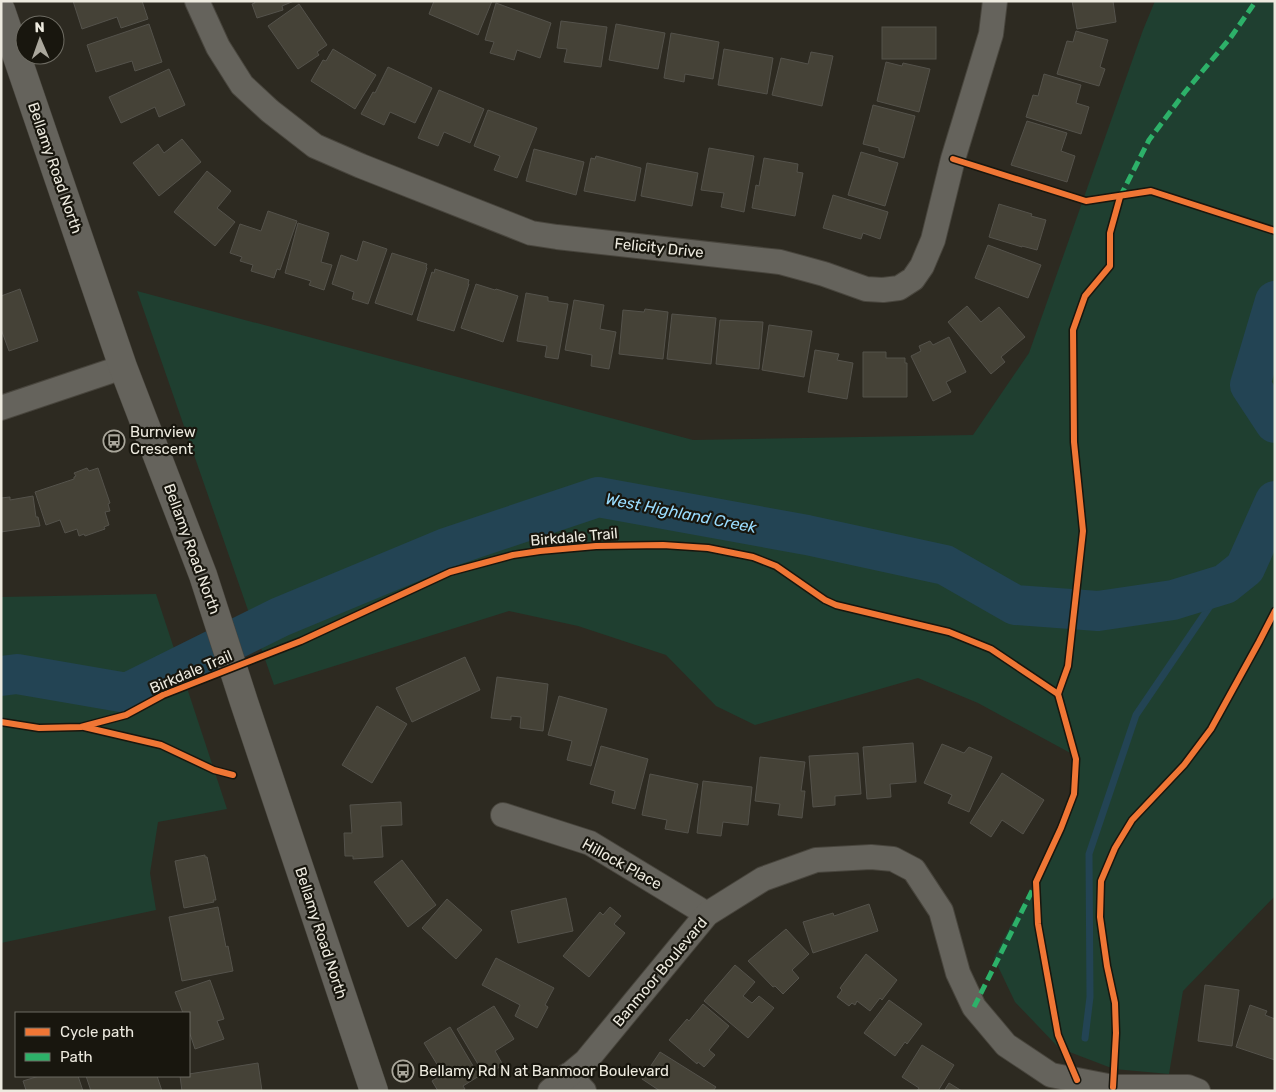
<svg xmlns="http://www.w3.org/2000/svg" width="1276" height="1092" font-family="Rubik,sans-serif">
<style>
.green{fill:#1f3f30}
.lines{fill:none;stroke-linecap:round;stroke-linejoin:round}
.stream{stroke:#234454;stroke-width:7}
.river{stroke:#234454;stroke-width:40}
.building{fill:#454237;stroke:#54524b}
.street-casing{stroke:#48453d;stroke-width:26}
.secondary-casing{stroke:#48453d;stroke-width:29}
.street{stroke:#65635c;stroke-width:24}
.secondary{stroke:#65635c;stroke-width:28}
.quiet{stroke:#2db169;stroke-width:5;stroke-dasharray:10 5;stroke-linecap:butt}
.cycleway-casing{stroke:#18160e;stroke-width:9}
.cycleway{stroke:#f07635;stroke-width:6}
.labels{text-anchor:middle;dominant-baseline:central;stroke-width:4.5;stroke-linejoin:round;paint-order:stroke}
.street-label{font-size:15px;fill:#edeadf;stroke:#18160e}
.poi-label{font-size:15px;fill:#edeadf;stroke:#18160e;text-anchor:start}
.water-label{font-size:16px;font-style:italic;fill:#9adcfe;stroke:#18160e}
</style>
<rect width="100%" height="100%" fill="#2d2a21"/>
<g class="green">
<polygon points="1155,1 1275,1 1275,896 1183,991 1169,1074 1114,1069 1059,1048 1015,1002 994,958 1013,921 1042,869 1069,809 1075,760 1074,755 978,703 918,678 755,725 716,706 666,655 578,626 509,611 274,685 137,291 693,440 973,435 1029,353 1143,30"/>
<polygon points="156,594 227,809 158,822 150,873 156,910 1,943 1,597"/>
</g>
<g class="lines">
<polyline class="stream" points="1085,1038 1090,997 1089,854 1136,715 1225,584"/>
<g class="river">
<polyline points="1275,301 1250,385 1275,423"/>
<polyline points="1,676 17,674 127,693 280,617 446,548 598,497 807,535 945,565 1015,605 1098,611 1173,600 1225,584 1245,568 1275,501"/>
</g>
</g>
<g class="building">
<polygon points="73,1 142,1 148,19 121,28 117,17 82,29"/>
<polygon points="254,1 294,1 282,6 283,10 257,18 252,4 255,3"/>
<polygon points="434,1 492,1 478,35 429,14"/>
<polygon points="1072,1 1113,1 1116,22 1077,29"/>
<polygon points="496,3 551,23 540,58 517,50 514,60 490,53 494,42 485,40"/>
<polygon points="299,4 327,45 317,52 319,55 298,69 268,26"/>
<polygon points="561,21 607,27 601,67 564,62 567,49 557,48"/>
<polygon points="149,24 162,62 135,71 132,61 96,72 87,45"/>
<polygon points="616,24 665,33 658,69 609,60"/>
<rect x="882" y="27" width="54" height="32"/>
<polygon points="1076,31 1108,40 1100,67 1105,69 1099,86 1057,74 1067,41 1073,42"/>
<polygon points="671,33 719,42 713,79 685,74 684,82 664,78"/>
<polygon points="333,49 376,75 355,109 311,81 323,60 326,61"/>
<polygon points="724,49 773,58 767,94 718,85"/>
<polygon points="811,52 833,56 822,106 772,95 781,58 808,64"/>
<polygon points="886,62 902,66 903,63 930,69 919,112 877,101"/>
<polygon points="388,67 432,88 415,123 390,112 384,125 361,114 373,92 375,93"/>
<polygon points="169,69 185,105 159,117 155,107 121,123 109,97"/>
<polygon points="1044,74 1081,85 1076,103 1089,107 1081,134 1026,117 1033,95 1038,96"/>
<polygon points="439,90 484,109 470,143 444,132 438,146 418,138"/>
<polygon points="873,105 915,116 904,158 879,151 879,148 863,144"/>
<polygon points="488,110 537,128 517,178 494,170 500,156 474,146"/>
<polygon points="1027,121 1067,133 1061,151 1075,156 1067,182 1011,165"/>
<polygon points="182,139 201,162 159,196 133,163 158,144 164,153"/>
<polygon points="709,148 754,156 744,212 721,207 724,193 701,190"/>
<polygon points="534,149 584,162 576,195 526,181"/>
<polygon points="861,152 898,163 885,206 848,195"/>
<polygon points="596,156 641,168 635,201 584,191 591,158 595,159"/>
<polygon points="764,158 798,164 797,172 803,173 795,216 752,208 756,185 759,186"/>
<polygon points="647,163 698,173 692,206 641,196"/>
<polygon points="207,171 231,191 217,208 235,222 215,246 174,212"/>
<polygon points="833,195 888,212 880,239 863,233 861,239 823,228"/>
<polygon points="999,204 1032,214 1031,216 1046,220 1037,250 1022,246 1022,247 989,237"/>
<polygon points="268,211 297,221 280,270 277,269 274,278 251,271 253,265 240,261 242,257 230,253 240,224 261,231"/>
<polygon points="298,223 329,233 321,262 332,265 324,290 309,285 311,281 285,273"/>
<polygon points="363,241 387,249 368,304 352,299 354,292 332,284 341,255 357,261"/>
<polygon points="988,245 1041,265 1028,298 975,278"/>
<polygon points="392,253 427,264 426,267 427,268 412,315 375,303"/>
<polygon points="435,269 469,280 468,284 469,284 454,331 417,320 432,272 434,273"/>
<polygon points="476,284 495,290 496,289 518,296 503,342 461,328"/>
<polygon points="20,289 38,341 9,351 1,329 1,296"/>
<polygon points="526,293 548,297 548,301 568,304 558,359 545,357 547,346 517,341"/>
<polygon points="574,300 604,305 600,329 616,332 609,369 591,366 592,355 565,350"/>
<polygon points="967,306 981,322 999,307 1025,337 1001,357 1005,362 991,374 948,322"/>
<polygon points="645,309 668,312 663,359 619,354 623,310 644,312"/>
<polygon points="672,314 716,318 711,364 667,359"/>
<polygon points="720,320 763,322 759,369 716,364"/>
<polygon points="769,325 812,331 804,377 762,370"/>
<polygon points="949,337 966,372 946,382 951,392 933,401 911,356 921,351 919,346 930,341 933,345"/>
<polygon points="815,350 839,354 837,360 853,363 847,399 808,392"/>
<polygon points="863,352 886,352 886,358 905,358 905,363 907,363 907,397 863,397"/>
<polygon points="87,468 89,471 98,468 110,503 108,504 110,511 105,512 109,525 104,527 105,529 85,536 84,534 79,536 77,529 65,533 60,520 46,525 35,492 74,479 74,477 76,476 74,473"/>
<polygon points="33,496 36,517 38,517 40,526 1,532 1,498 10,497 10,500"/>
<polygon points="465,657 480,690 412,722 396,688"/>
<polygon points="497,677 548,684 543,731 520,728 521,717 511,716 511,720 491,718"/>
<polygon points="559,696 607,709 591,766 567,760 572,741 548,735"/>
<polygon points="377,706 407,724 372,783 342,765"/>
<polygon points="913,743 916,782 890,784 891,797 867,799 863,747"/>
<polygon points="942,744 964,753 969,747 992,757 969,812 948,803 952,795 924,783"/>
<polygon points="601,746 648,759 635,809 612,803 615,791 590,784"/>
<polygon points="858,753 861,794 835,796 835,805 813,807 809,756"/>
<polygon points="760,757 805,762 801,791 805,791 802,818 778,815 780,804 755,801"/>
<polygon points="1002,773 1044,800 1023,834 1002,820 991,837 970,823"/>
<polygon points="650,774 698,784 688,833 665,829 667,820 642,815"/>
<polygon points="703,781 752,787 748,825 723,822 721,836 697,833"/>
<polygon points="401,802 402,825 381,826 383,857 353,859 353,856 345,856 344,833 352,833 350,805"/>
<polygon points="205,855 205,857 207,857 216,900 213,900 214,902 184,908 175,861"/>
<polygon points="402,860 436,905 408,927 374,882"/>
<polygon points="566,898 573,931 518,943 511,911"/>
<polygon points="447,899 482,930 456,959 422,928"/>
<polygon points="869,904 878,931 813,953 803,922 833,913 834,916"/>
<polygon points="218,907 226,947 228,946 233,971 182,981 169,917"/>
<polygon points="610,907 621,916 614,924 625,933 589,977 563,956 600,912 603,915"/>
<polygon points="786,929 809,954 792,970 799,978 783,994 775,986 773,987 748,961"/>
<polygon points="866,954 897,980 882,1000 880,998 870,1011 857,1001 855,1005 852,1003 849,1006 837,997 842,990 840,988"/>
<polygon points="496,958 554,988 545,1005 548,1007 537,1028 515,1016 520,1005 482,985"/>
<polygon points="735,965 755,982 743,996 752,1003 759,996 774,1008 748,1038 704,1001"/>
<polygon points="210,980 224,1019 217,1021 224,1039 195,1049 189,1031 189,1013 183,1013 175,992"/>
<polygon points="1205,985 1239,990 1232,1046 1198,1041"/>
<polygon points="889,1000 922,1024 907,1044 905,1042 895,1056 864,1033"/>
<polygon points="703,1004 729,1026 709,1050 715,1055 704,1067 698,1062 697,1064 669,1040 687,1019 689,1021"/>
<polygon points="1250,1005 1267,1011 1265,1015 1275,1019 1275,1060 1236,1047"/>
<polygon points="494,1006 514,1039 495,1051 503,1065 485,1076 457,1029"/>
<polygon points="450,1027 479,1076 463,1086 465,1089 462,1091 438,1091 432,1081 443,1074 424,1043"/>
<polygon points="922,1045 954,1065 938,1091 917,1091 919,1088 902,1077"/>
<polygon points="660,1052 716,1087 713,1091 660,1091 642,1079"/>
<polygon points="258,1063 262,1091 182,1091 180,1076 189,1076 189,1074"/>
<polygon points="39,1076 78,1076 83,1091 25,1091 26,1090 23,1081"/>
<polygon points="86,1076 157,1076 162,1091 91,1091"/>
<polygon points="949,1083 962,1091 944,1091"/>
</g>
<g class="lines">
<g class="street-casing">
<g id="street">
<polyline points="197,1 218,47 242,85 270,111 315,146 361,166 531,233 557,237 780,262 824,274 866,289 883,290 899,288 913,279 922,266 933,240 953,159 991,34 995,1"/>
<polyline points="1,408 123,367"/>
<polyline points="503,815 590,843 707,914"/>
<polyline points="568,1075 584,1091"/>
<polyline points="550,1091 586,1061 707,914 763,879 816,860 871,857 893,859 914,870 941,911 958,973 974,1007 1006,1045 1051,1075 1113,1087 1188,1087 1198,1091"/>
</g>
</g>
<g class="secondary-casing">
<polyline id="secondary" points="1,10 123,367 203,575 244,702 374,1091"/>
</g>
<use href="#street" class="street"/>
<use href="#secondary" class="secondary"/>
<g class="quiet">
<polyline points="1120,197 1149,140 1185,92 1231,37 1256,1"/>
<polyline points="974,1007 1035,885"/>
</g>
<g class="cycleway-casing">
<g id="cycleway">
<polyline points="953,159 1086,201 1151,191 1275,231"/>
<polyline points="1,722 39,728 81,727 126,715 163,695 301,641 450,572 513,555 540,551 596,546 663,545 708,548 753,557 776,566 825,600 836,605 949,632 991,649 1058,694"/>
<polyline points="84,727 161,745 214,770 233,775"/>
<polyline points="1077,1080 1058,1035 1038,924 1036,882 1061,828 1074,794 1076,759 1058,694 1068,666 1083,531 1074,442 1073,330 1085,296 1110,266 1110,233 1120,197"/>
<polyline points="1113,1087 1116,1033 1115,1003 1107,966 1100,917 1101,881 1115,848 1132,820 1184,765 1211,729 1259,642 1275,611"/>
</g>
</g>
<use href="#cycleway" class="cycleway"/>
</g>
<defs>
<g id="bus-ring" transform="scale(1.125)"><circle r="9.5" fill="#18160e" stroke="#aaa79c" stroke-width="1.5"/><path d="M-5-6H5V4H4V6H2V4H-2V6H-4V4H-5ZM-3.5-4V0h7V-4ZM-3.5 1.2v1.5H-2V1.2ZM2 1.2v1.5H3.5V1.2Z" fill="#aaa79c"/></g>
</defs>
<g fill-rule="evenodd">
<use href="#bus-ring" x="114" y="441"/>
<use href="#bus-ring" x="403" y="1071"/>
</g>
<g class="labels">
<g class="street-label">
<text transform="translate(55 168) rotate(71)">Bellamy Road North</text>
<text transform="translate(659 248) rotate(6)">Felicity Drive</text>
<text transform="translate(574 537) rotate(-5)">Birkdale Trail</text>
<text transform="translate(192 549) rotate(70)">Bellamy Road North</text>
<text transform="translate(191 672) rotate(-23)">Birkdale Trail</text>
<text transform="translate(622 864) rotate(29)">Hillock Place</text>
<text transform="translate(321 933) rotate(72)">Bellamy Road North</text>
<text transform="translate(660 972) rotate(-50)">Banmoor Boulevard</text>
</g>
<g class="poi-label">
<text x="130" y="432">Burnview<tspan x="130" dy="17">Crescent</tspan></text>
<text x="419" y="1071">Bellamy Rd N at Banmoor Boulevard</text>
</g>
<g class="water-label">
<text transform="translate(681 513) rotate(11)">West Highland Creek</text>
</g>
</g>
<rect width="1276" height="1092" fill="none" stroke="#edeadf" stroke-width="5"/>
<rect x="15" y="1012" width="175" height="65" fill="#18160e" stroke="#6d6b62"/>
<rect x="25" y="1028" width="25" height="8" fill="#f07635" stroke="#6d6b62"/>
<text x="60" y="1037" font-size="15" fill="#edeadf">Cycle path</text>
<rect x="25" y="1053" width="25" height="8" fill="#2db169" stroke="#6d6b62"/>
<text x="60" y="1062" font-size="15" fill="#edeadf">Path</text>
<g transform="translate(40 40) rotate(358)"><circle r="24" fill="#18160e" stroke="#6d6b62"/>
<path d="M0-4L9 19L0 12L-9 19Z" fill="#aaa79c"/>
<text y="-8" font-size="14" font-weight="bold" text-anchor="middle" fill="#edeadf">N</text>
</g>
</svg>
